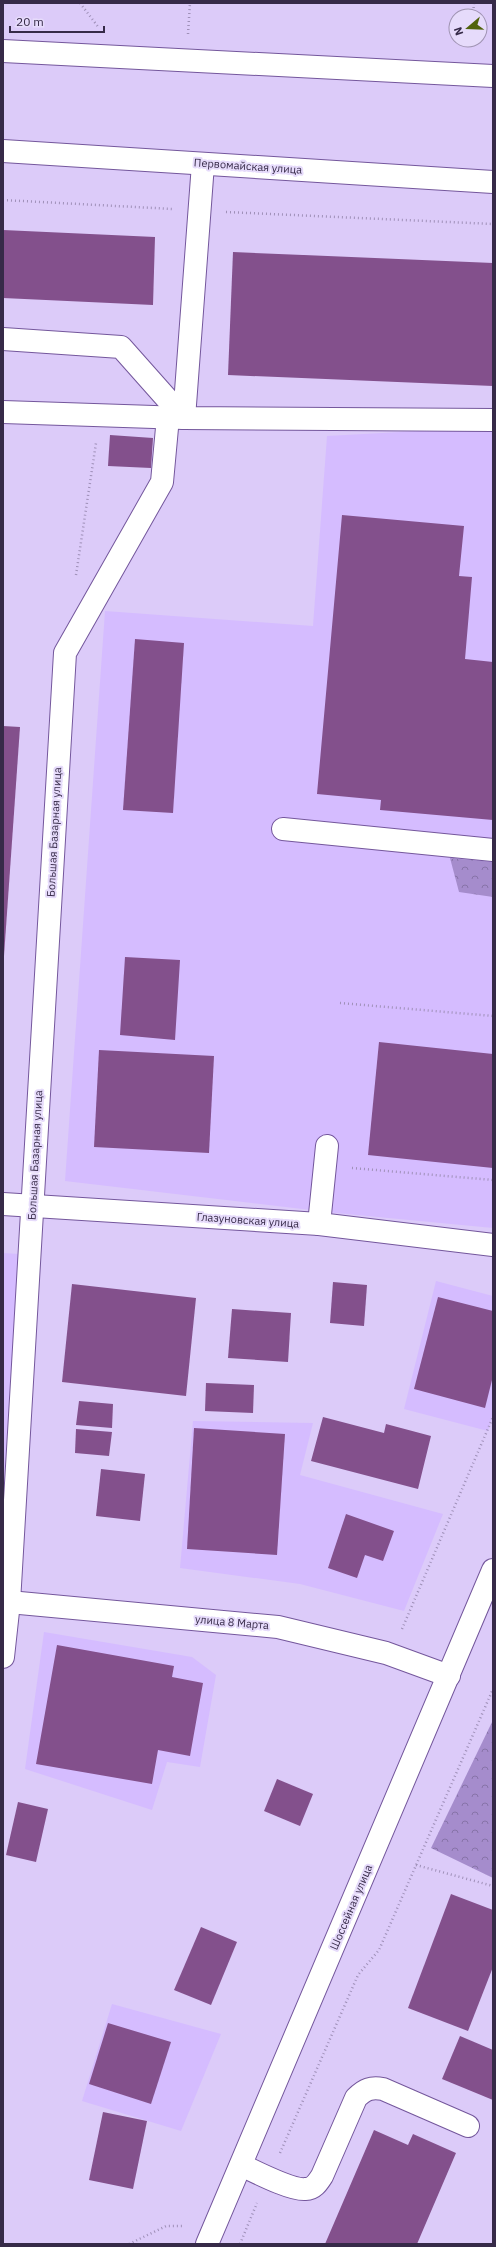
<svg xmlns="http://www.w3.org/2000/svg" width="496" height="2247" font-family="'IBM Plex Sans',sans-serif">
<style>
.built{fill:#d5bcff}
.forest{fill:url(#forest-crowns)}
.building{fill:#83508c}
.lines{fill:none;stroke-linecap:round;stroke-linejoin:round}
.minor-casing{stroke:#74579c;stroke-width:24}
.major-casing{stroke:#74579c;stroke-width:24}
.path{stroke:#9f90b8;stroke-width:2.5;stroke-dasharray:1 3;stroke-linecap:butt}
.minor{stroke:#fff;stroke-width:22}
.major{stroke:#fff;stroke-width:22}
.labels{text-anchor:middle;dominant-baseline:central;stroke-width:4;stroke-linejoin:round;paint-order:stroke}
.street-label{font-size:11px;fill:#362a48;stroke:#e6dbfb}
</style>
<defs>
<pattern id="forest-crowns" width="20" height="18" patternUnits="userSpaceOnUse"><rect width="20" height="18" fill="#a58ccc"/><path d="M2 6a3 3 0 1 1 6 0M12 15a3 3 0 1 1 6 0" fill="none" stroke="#8773a8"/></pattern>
</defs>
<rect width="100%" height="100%" fill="#dccbf9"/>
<g class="built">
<polygon points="493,427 493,1228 336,1213 65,1181 105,611 313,626 327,436"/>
<polygon points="3,1253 19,1254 3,1495"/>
<polygon points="436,1281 493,1296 493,1414 488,1431 404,1409"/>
<polygon points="193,1421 313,1423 300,1475 443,1514 404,1611 300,1584 180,1568"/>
<polygon points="44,1632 192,1657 216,1675 200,1767 167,1762 152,1810 25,1769"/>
<polygon points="112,2004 221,2034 181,2131 82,2101"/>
</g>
<g class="forest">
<polygon points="450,858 493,862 493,897 459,892"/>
<polygon points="493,1720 493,1878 431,1848"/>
</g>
<g class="building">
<polygon points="3,230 155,237 153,305 3,298"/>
<polygon points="233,252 493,263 493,386 228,375"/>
<polygon points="110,435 153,438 151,468 108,466"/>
<polygon points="342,515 464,526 459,576 472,577 465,659 493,662 493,820 380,810 381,800 317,794"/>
<polygon points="135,639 184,643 173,813 123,810"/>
<polygon points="3,726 20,727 4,956 3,956"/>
<polygon points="125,957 180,960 175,1040 120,1035"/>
<polygon points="379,1042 493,1054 493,1168 368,1155"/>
<polygon points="99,1050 214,1056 209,1153 94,1147"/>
<polygon points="333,1282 367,1285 364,1326 330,1323"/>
<polygon points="72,1284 196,1298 186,1396 62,1382"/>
<polygon points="438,1297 493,1311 493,1376 485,1408 414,1389"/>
<polygon points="232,1309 291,1313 288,1362 228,1358"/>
<polygon points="206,1383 254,1385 253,1413 205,1411"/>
<polygon points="79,1401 113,1404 112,1428 76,1425"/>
<polygon points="323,1417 384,1433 386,1424 431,1436 418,1489 311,1461"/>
<polygon points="194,1428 285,1434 277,1555 187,1549"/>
<polygon points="76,1429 112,1432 109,1456 75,1453"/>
<polygon points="101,1469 145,1474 140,1521 96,1516"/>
<polygon points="346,1514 394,1531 383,1561 365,1555 357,1578 328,1568"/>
<polygon points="57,1645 174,1666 172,1677 203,1683 190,1756 158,1750 152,1784 36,1764"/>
<polygon points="277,1779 313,1794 300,1826 264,1811"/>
<polygon points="18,1802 48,1809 36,1862 6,1855"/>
<polygon points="451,1894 493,1910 493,1967 468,2031 408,2008"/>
<polygon points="201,1927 237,1942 211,2005 174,1990"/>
<polygon points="108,2023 171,2042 151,2104 89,2084"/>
<polygon points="460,2036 493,2050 493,2100 442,2079"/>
<polygon points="103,2112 147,2121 133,2189 89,2180"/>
<polygon points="374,2130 408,2145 413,2134 456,2153 417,2244 325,2244"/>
</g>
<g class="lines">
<g class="minor-casing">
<g id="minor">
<polyline points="3,51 493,76"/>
<polyline points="3,151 493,182"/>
<polyline points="3,339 121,347 184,418 493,420"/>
<polyline points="3,412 184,418 203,164"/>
<polyline points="283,829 493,850"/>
<polyline points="3,1204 319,1224 493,1245"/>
<polyline points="319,1224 327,1146"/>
<polyline points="9,1602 278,1627 386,1653 449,1676"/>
<polyline points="3,1657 9,1602 65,653 162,482 168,417"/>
<path d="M241,2165C254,2171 292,2191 306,2189C314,2189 318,2182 322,2176L356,2098C365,2089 371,2087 383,2089L468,2126"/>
</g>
</g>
<g class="major-casing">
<polyline id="major" points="207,2244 493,1570"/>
</g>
<g class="path">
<polyline points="80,3 99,28"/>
<polyline points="473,16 474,3"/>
<polyline points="188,34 190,3"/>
<polyline points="471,47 471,40"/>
<polyline points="3,200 173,209"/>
<polyline points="226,212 493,224"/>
<polyline points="76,575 96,443"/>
<polyline points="340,1003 493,1016"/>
<polyline points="352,1168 493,1180"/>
<polyline points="402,1629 493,1417"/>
<polyline points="416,1865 493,1886"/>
<polyline points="280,2153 358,1975 379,1950 493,1689"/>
<polyline points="129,2244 166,2226 184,2226"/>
<polyline points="240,2244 257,2203"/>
</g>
<use href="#minor" class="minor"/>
<use href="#major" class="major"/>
</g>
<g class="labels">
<g class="street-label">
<text transform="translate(248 166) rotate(4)">Первомайская улица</text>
<text transform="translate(54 832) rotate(-87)">Большая Базарная улица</text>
<text transform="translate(35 1155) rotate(-87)">Большая Базарная улица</text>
<text transform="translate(248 1220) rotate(4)">Глазуновская улица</text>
<text transform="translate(232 1622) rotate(5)">улица 8 Марта</text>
<text transform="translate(351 1907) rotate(-67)">Шоссейная улица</text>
</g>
</g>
<rect width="496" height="2247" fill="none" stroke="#362a48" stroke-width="8"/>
<g transform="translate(468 28) rotate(251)"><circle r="19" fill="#e6dbfb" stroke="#a094b3"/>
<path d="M0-3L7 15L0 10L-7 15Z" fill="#51630c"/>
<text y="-6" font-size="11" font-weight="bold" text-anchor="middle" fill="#362a48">N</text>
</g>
<path d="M10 26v6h94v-6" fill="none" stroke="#362a48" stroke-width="2"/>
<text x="16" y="26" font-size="12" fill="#362a48" stroke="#e6dbfb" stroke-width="3" paint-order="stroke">20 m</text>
</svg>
